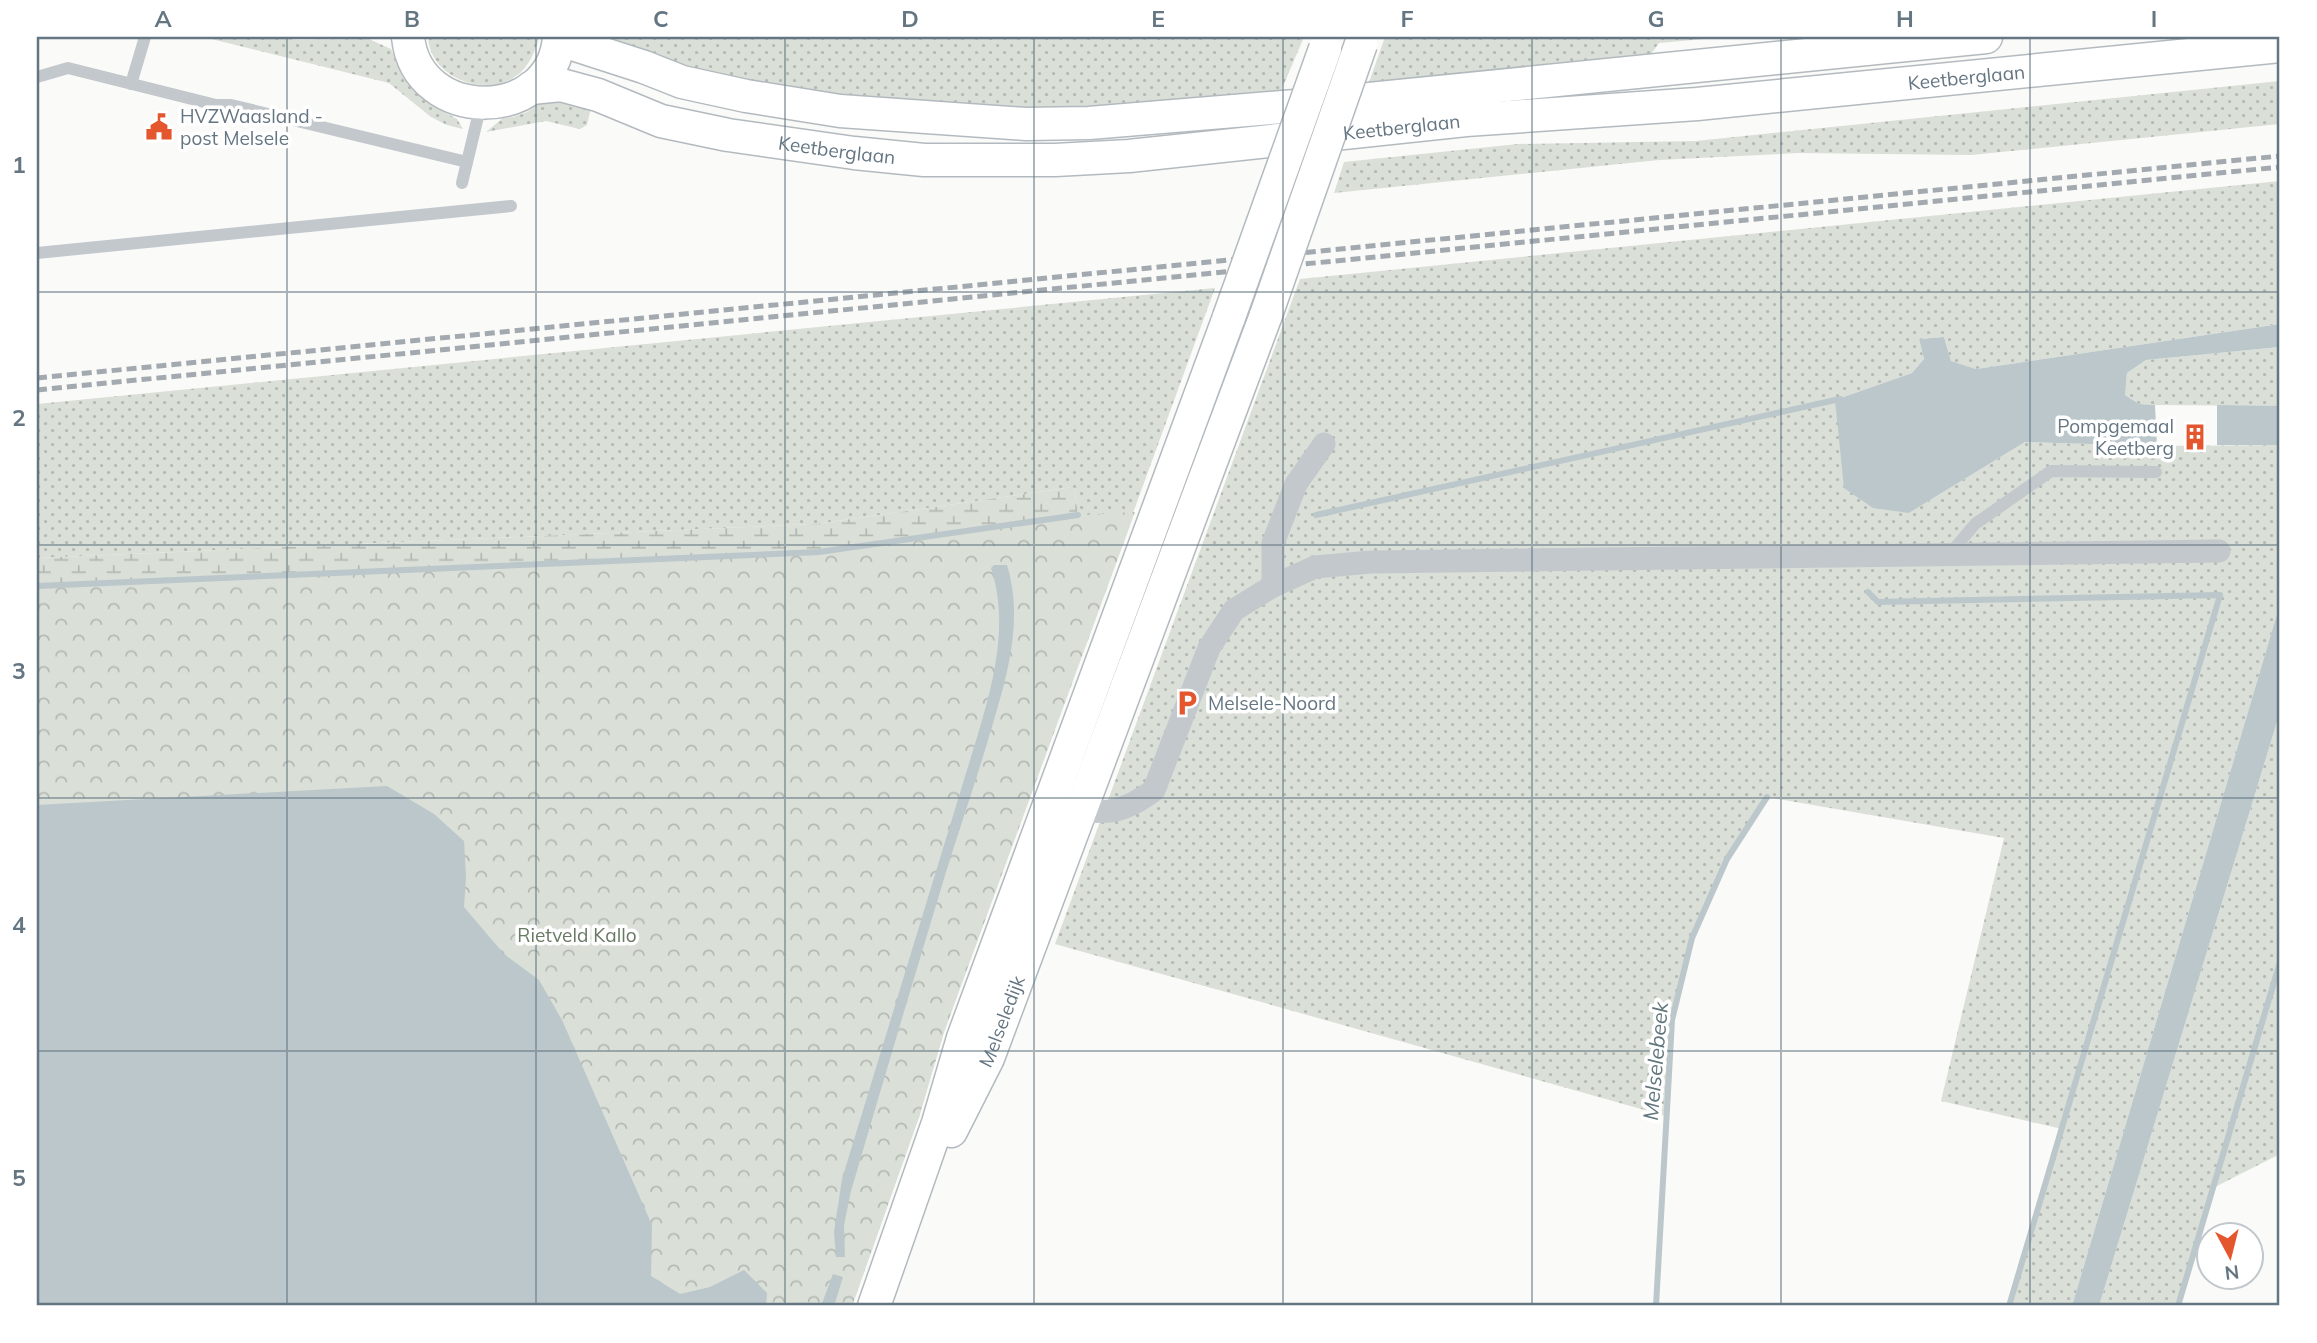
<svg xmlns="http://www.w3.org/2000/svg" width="2317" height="1343" font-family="Mulish,sans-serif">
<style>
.grass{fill:url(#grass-dots)}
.wetland{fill:url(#wetland-marsh)}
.park{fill:url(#park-crowns)}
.water{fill:#bbc7cb}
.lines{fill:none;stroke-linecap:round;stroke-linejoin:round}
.stream{stroke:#bbc7cb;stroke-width:6}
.secondary-casing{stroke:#b3babf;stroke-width:35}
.lane{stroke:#c3c8cc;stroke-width:12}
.street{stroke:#c3c8cc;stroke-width:23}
.secondary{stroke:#fff;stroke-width:32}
.rail{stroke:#a2aab0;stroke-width:5;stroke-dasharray:10 5;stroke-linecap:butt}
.secondary-bridge-casing{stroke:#b3babf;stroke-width:35;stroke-linecap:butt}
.secondary-bridge{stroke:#fff;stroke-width:32}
.grid{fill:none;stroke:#657683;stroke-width:2;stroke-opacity:0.55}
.labels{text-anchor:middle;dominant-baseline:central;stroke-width:7;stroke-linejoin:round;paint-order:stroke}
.street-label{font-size:19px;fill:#657683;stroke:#fff}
.poi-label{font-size:19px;fill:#657683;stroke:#fff;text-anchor:start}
.park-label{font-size:19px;fill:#687a64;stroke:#fff}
.water-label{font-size:21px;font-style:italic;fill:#60757c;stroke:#fff}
.neatline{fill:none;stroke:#657683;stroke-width:2.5}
.grid-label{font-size:23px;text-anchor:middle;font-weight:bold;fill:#657683}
</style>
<defs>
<pattern id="grass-dots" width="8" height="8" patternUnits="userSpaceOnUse" patternTransform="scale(1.75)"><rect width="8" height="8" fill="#dadfd7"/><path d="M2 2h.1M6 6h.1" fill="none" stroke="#b4b9b4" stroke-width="1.8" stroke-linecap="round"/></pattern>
<pattern id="wetland-marsh" width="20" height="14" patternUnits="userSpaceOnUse" patternTransform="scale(1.75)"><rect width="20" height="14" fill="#dadfd7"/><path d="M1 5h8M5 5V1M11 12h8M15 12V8" fill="none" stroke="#b4b9b4"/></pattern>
<pattern id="park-crowns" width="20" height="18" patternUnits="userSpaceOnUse" patternTransform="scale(1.75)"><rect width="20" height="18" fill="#dadfd7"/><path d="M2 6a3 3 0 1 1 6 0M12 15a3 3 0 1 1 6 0" fill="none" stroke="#b4b9b4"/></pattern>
</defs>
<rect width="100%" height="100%" fill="#fafaf8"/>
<g class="grass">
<polygon points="203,37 262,37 297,40 369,39 391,49 404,77 414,90 428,103 457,119 463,129 447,125 431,117 389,83"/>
<path d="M428,37H539V39C534,53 529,67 516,76C485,98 430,78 428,37Z"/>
<polygon points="585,37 1304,37 1281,91 1088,110 1026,111 841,98 686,70"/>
<polygon points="1385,37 1726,37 1659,43 1651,54 1367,88"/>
<polygon points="2280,81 2280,124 1971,155 1798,153 1659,160 1334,193 1344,162 1518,144 1696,141"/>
<polygon points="544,100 592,103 587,125 580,129 546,121 486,132 503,118 513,117 527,112"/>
<polygon points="2280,181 2280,324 1976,369 1951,361 1944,337 1919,339 1924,359 1912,373 1835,400 1909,513 2025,442 2157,446 2280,445 2280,604 2072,1306 2009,1306 2062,1129 1941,1101 2004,838 1767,797 1727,859 1692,938 1672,1020 1666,1116 1055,944 1300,279"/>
<polygon points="1215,288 944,1032 919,1117 852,1306 37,586 818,552 1078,514 1074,487 816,524 37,558 37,404"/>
<polygon points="2280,347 2280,406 2155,405 2139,404 2125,395 2127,373 2146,360"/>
<polygon points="2280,712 2280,1154 2213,1188 2178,1306 2099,1306"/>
</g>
<polygon class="wetland" points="1074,487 1078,515 818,552 37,586 37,558 816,524"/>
<polygon class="park" points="1135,512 944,1032 919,1117 852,1306 37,1306 37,586 818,552 1078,515"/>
<g class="water">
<polygon points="2280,324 2280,347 2146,360 2127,373 2125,395 2139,404 2155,405 2157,446 2025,442 1909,513 1873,508 1844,488 1835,400 1912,373 1924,359 1919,339 1944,337 1951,361 1976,369"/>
<polygon points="2217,405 2280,406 2280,445 2217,445"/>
<path d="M994,565H1007C1024,621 1007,676 991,730C977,778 961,824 946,872C914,978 882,1085 851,1191L844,1225L845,1257H836L834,1232L842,1179L978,734C994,681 1009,622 991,568Z"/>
<polygon points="2280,604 2280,712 2099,1306 2072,1306"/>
<polygon points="387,786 434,814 464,841 466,877 464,907 504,954 539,980 562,1020 652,1225 651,1276 680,1294 710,1287 744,1270 767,1293 766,1306 37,1306 37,805"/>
<polygon points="833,1274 843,1277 834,1306 821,1306"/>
</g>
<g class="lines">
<g class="stream">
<polyline points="1316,515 1840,399"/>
<polyline points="37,586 819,552 1078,515"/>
<polyline points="1868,592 1878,602 2220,595 2009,1306"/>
<polyline points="1656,1306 1672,1020 1692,938 1727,859 1767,797"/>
<polyline points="2178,1306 2280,962"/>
</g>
<g class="secondary-casing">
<g id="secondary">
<path d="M408,37C417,125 553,124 559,37"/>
<polyline points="567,37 576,45 644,67 682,82 746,96 840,111 1026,124 1089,123 1319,104 1986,37"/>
<path id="s1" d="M531,88L561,85L598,95L661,121L728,135L854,153L924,160H1055L1129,156L1466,120L1697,104L2280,46"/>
<path id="s2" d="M951,1131L988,1058L1266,315"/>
<polyline points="874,1306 938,1123 963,1038 1229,317"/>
</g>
</g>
<g class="lane">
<polyline points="37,77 68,68 216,105 231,105 467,162"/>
<polyline points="131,84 145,37"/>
<polyline points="462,183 481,104"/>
<polyline points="37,253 511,206"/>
<polyline points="1949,555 1975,524 2051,471 2156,472"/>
</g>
<g class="street">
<polyline points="1273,586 1273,543 1296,484 1324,444"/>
<path d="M1066,805C1102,817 1124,813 1154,790L1209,648L1234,610L1273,586L1315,567L1371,562L2219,551"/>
</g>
<use href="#secondary" class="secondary"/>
<g class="rail">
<polyline points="37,378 2280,156"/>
<polyline points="37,390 2280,167"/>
</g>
<g class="secondary-bridge-casing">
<g id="secondary-bridge">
<polyline points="1266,315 1361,44"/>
<polyline points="1229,317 1325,49"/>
</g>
</g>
<use href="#secondary-bridge" class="secondary-bridge"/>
</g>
<path class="grid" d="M287,37V1306M536,37V1306M785,37V1306M1034,37V1306M1283,37V1306M1532,37V1306M1781,37V1306M2030,37V1306M37,292H2280M37,545H2280M37,798H2280M37,1051H2280"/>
<defs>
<g id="civic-bare" transform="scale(2.1)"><path d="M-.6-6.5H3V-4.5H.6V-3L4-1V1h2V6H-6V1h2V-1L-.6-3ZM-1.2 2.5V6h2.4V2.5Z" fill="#e4572e" stroke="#fff" stroke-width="2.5" paint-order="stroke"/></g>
<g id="building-bare" transform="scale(2.1)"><path d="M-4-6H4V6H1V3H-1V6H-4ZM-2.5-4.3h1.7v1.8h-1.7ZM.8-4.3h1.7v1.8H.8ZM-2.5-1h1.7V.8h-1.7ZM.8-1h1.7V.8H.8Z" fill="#e4572e" stroke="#fff" stroke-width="2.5" paint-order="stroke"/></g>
<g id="parking-bare" transform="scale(2.1)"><path d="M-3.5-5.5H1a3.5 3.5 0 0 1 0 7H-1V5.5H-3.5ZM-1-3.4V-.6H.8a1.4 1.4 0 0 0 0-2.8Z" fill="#e4572e" stroke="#fff" stroke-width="2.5" paint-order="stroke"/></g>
</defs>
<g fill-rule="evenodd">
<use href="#civic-bare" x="159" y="127"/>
<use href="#building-bare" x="2195" y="437"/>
<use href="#parking-bare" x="1187" y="703"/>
</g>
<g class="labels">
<g class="street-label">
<text stroke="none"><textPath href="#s1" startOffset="1449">Keetberglaan</textPath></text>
<text stroke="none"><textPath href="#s1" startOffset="882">Keetberglaan</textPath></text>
<text stroke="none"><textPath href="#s1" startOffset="315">Keetberglaan</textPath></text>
<text stroke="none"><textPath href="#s2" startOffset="121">Melseledijk</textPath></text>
</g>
<g class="poi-label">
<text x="180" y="116">HVZWaasland -<tspan x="180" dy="22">post Melsele</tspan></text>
<text x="2174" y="426" text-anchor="end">Pompgemaal<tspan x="2174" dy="22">Keetberg</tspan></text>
<text x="1208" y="703">Melsele-Noord</text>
</g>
<g class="park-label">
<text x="577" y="935">Rietveld Kallo</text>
</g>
<g class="water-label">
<text transform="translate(1655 1061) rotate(-85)">Melselebeek</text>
</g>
</g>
<rect width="2317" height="1343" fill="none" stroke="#ffffff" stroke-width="77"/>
<g transform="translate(2230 1256) rotate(173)"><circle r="33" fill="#ffffff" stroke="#c1c8cd" stroke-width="2"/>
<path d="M0-5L12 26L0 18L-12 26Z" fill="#e4572e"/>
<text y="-10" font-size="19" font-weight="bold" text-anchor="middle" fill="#657683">N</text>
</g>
<rect x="38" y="38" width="2240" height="1266" class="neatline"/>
<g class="grid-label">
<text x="163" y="27">A</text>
<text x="412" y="27">B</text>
<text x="661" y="27">C</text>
<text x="910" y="27">D</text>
<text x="1158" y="27">E</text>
<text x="1407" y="27">F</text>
<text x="1656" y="27">G</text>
<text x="1905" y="27">H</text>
<text x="2154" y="27">I</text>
<text x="19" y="173">1</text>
<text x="19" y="426">2</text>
<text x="19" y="679">3</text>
<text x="19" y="933">4</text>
<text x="19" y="1186">5</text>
</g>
</svg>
